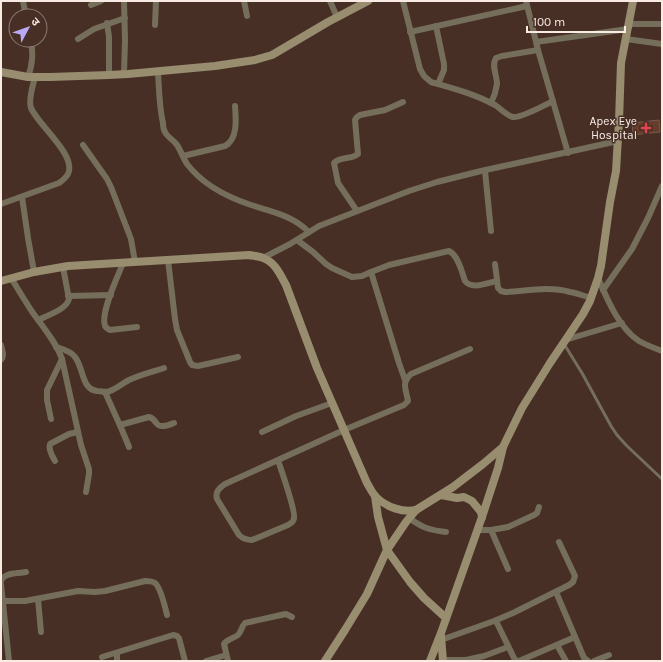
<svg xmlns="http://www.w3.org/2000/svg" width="663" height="662" font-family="Karla,'Noto Sans Devanagari',sans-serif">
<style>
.building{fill:#663c2b;stroke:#745a50}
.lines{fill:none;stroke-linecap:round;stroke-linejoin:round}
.lane{stroke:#756e5b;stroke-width:3}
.street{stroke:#756e5b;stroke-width:6}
.secondary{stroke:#988d6f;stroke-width:8}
.health-dot{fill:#e0444e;stroke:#472f26;stroke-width:1.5}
.labels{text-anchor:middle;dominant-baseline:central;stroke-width:3;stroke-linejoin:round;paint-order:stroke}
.poi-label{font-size:12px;fill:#f9eae4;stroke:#472f26;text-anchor:end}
</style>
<rect width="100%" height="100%" fill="#472f26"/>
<polygon class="building" points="659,120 660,132 633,135 632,123"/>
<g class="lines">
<polyline class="lane" points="564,344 582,373 611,426 617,435 627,446 662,479"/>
<g class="street">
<polyline points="23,1 26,16"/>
<polyline points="124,1 125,40 124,74"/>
<polyline points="244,1 247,16"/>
<polyline points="330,1 337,17"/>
<path d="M403,1L420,69L424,76L431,82C452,88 475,94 495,105C500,108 507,116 513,117C521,118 545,105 553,101"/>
<polyline points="526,1 538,50 568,153"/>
<polyline points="91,5 101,1"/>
<polyline points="107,23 109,37 109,75"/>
<polyline points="629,24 662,24"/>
<polyline points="155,25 156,1"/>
<polyline points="436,26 444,64 444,70 438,84"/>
<polyline points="410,32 527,6"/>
<polyline points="78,39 94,29 125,18"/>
<polyline points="626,39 662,44"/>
<polyline points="536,42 628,29"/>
<path d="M158,71C159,88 159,106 163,123C163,126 163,129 165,132C167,137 174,140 177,145C181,151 183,158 187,164C203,185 227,197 251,205C272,212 292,215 309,232"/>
<path d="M28,77C33,63 33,54 31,40"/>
<path d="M491,103C494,97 496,91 497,84C497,75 491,66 496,58L502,56L538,50"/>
<polyline points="83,145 107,179 111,187 131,239 135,262"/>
<path d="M183,156L225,146C238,139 236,119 235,106"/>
<polyline points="485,171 491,231"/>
<polyline points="22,197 28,238 34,272"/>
<path d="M1,204L59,183C63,180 66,178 68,174C77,155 38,125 31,108C28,100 33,85 35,77"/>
<path d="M357,211L338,183L334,163C340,156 351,160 358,154L355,120L357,117L360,115L385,110L403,102"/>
<path d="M297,240L313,252L326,264L332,268L352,277L362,276L371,272L389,265L449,251C458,255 462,272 465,281C472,290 487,283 497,281"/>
<polyline points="263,258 290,244 319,226 409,191 437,182 481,171 618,141"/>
<polyline points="168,260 175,319 177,330 190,362 192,365 198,366 238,357"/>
<path d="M123,263C118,276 100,313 105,326C107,329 107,328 110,330L137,327"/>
<path d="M495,264L498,288L501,291L505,292C526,291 549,286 570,292C577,293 584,296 591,298"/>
<polyline points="371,272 399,363 405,380"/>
<path d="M11,278C18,289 25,301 33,313C43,327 56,342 62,359L81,445L89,469V474L86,492"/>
<path d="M598,278C607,299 619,328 639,341C646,345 654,348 662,351"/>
<polyline points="603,290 632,249 648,218 662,186"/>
<polyline points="68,296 111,295"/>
<path d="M38,320C48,315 66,310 69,299L63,267"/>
<polyline points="565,340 622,323"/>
<path d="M1,345C2,350 5,356 1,360"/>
<path d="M56,347C62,349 71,351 75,357C84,368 81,389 97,391C100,391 104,392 107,392C115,390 121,384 129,380C140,375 152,372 164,368"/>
<polyline points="105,392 122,430 129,447"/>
<polyline points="51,419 47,400 47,390 62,359"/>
<path d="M120,425L149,417C157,419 155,427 163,426C167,426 171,424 174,423"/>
<polyline points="262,432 296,416 332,403"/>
<path d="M278,460C281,470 296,511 294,518C294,522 291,523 288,525L252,540C246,540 243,539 239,535L217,499C215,492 219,488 225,484L344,430L404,405L408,401C406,389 401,383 411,374L470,349"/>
<path d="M55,461C52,456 48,449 50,444L69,434L78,432"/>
<path d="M409,518C423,528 429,530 446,532"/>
<polyline points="478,530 491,530 508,527 534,515 537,513 539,507"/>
<polyline points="491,530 508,569"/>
<path d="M1,581C4,572 18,574 26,572"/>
<polyline points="1,584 9,661"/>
<polyline points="556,592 584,658 588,661"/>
<polyline points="38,599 41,632"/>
<path d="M2,601H25L78,591L95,592L105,591L145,581C148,581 152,581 155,583C161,588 165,607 167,615"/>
<polyline points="496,621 514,658 517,661"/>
<polyline points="441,640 494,621 513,613 569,585 573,582 575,576 559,542"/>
<polyline points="557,645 566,661"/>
<polyline points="117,653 117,661"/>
<polyline points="102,657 173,635 177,636 179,638 185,661"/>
<polyline points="443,660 466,660 484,656 508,647"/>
<polyline points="206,661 226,655"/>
<path d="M228,661L224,644C228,638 233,639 238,635C242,631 241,627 245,623L281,615L286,614L292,617"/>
<polyline points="519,661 575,637"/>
<polyline points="594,661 609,655"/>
</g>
<g class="secondary">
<polyline points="1,72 28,77 50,77 109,75 128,74 215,66 255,60 272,55 328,22 368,1"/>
<path d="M1,281L34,272L68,266L249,255C253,256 259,256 263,258C275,262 280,274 286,285L317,368L367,483C370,488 372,493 376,497C386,507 403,513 416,510"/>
<polyline points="441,495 457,498 464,497 472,501 481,512 482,517"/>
<polyline points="375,496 378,517 387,550 410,582 424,598 446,618"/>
<polyline points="441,636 443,661"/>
<polyline points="325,661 345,630 367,594 387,550 406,522 416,510 453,487 483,464 503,447"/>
<polyline points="430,661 441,633 482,517 498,468 503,447 522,408 550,363 583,314 590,301 598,278 601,266 610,202 616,171 619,121 621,63 633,1"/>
</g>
</g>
<path class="health-dot" d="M644 122h4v4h4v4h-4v4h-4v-4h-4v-4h4z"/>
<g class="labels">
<g class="poi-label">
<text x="637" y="121">Apex Eye<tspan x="637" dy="14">Hospital</tspan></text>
</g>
</g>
<rect width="663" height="662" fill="none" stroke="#f9eae4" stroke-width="4"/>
<g transform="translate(28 28) rotate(49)"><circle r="19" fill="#472f26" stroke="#8e7a72"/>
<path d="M0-3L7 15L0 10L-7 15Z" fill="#baaaf6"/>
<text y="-6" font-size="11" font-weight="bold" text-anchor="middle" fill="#f9eae4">उ</text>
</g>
<path d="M527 26v6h98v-6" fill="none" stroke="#f9eae4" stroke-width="2"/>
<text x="533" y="26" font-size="12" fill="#f9eae4" stroke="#472f26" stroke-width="3" paint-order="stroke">100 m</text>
</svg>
